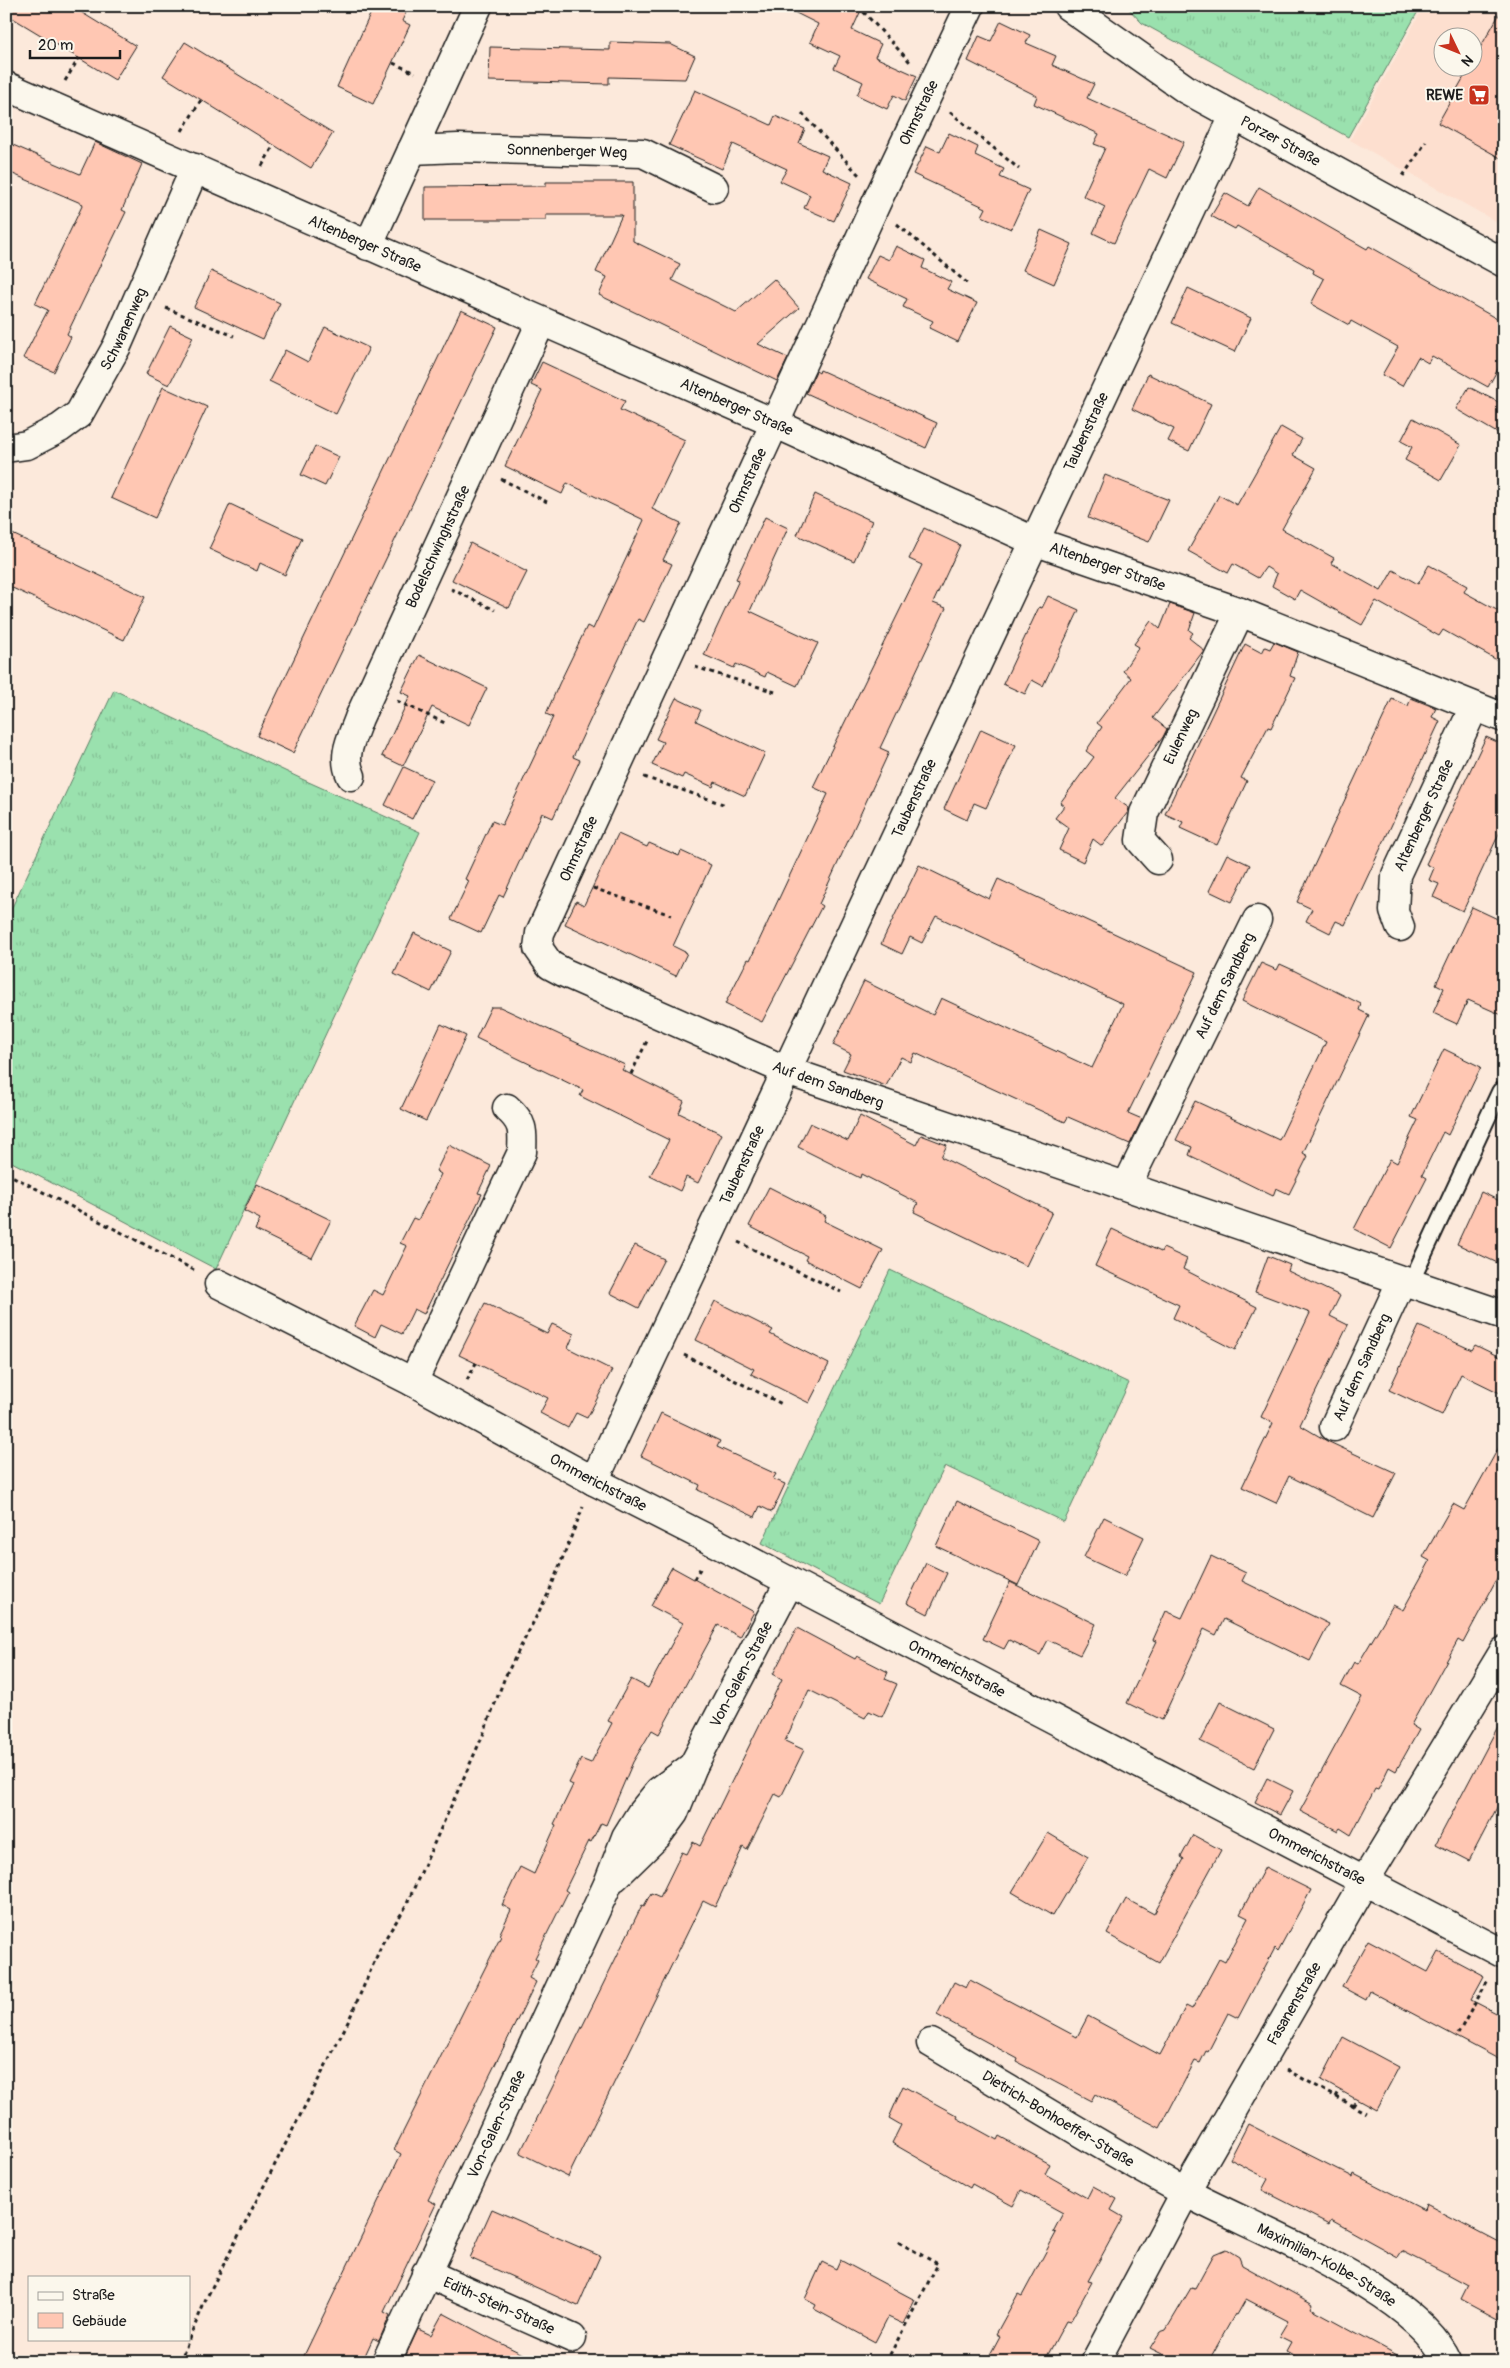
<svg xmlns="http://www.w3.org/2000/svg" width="1510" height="2368" font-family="Pangolin,sans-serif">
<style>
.built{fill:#fddfcf;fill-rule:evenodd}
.grass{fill:url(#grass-tufts);stroke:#5b7e65}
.building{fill:#ffc7b3;stroke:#1c1c1c}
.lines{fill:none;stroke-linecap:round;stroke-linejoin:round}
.service-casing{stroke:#1c1c1c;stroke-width:19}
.minor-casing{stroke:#1c1c1c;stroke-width:31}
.secondary-casing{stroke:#1c1c1c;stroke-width:31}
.path{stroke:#1c1c1c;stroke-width:3;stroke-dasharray:4 4;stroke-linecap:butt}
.service{stroke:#fbf7ec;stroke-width:15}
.minor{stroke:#fbf7ec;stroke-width:28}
.secondary{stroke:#fbf7ec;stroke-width:28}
.labels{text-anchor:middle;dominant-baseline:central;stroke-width:4;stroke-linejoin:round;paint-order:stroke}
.poi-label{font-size:15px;font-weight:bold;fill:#1c1c1c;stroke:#fbf7ec;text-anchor:end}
.street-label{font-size:15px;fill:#1c1c1c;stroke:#fbf7ec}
</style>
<defs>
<pattern id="grass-tufts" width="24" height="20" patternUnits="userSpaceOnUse" patternTransform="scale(1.25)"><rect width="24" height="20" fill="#9ae1ae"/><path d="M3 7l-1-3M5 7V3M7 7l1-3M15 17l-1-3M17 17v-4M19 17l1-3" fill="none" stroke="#84c095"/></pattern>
</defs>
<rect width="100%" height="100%" fill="#fce9db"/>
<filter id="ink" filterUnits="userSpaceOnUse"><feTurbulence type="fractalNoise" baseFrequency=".02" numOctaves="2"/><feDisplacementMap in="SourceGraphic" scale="10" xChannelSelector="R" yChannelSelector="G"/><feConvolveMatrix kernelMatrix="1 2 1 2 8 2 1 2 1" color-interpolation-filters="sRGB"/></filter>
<g filter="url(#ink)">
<path class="built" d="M1424,6H1504V226L1350,140ZM1442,38H1472V68H1442Z"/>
<g class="grass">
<polygon points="1126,6 1421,6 1348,137 1142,23"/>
<polygon points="114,690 304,780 420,832 216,1269 6,1159 6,920"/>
<polygon points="890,1270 1129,1383 1064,1522 945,1466 879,1604 762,1543"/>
</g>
<g class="building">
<polygon points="6,6 71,6 136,46 115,80 6,14"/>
<polygon points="374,6 409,6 402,21 410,25 373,104 337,87"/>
<polygon points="782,6 863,6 852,30 881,44 875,57 917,76 905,101 894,95 887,109 857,95 863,82 834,68 840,56 810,42 818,24"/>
<polygon points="1504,6 1504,160 1438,123 1469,68 1472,68 1472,62"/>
<polygon points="1001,21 1030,35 1026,43 1056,56 1052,65 1094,84 1087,98 1184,142 1167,178 1149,169 1114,243 1093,233 1105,207 1083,196 1105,148 1094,144 1099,134 1034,104 1037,96 968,61 979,36 991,41"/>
<polygon points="185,42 333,133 311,168 163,76"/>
<polygon points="610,42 670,44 695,56 685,79 609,77 609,84 489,81 490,47 610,50"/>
<polygon points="695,90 771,125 775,116 805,129 799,143 828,156 822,169 852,183 834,221 804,208 810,195 780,181 787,169 733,144 722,169 669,145"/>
<polygon points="949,133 978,147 975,155 1004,169 1000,177 1029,190 1011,229 982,216 986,208 913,174 927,146 940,152"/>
<polygon points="6,142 80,174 95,142 142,164 122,210 126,212 67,334 71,337 54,372 23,358 48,310 35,304 83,204 6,171"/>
<polygon points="546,182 633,182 633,241 680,264 672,280 736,312 774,279 799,308 758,344 788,358 777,381 599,295 607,277 596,272 622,215 546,215 546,220 425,220 425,187 546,186"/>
<polygon points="1259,187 1367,249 1369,246 1504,323 1504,358 1488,387 1432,356 1428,363 1418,357 1402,386 1382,375 1398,347 1351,321 1349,325 1311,304 1324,279 1313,273 1314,270 1237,226 1235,229 1211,216 1225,193 1248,206"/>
<polygon points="1041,230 1072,244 1054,284 1023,270"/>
<polygon points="896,246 925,260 922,268 951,282 947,289 977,303 958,342 929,328 933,321 903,307 907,299 866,279 878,255 889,260"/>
<polygon points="211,271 280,303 263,339 194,307"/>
<polygon points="1188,288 1251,318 1235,352 1172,323"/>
<polygon points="461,310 497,327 293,753 257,736"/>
<polygon points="170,326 193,337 169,385 146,374"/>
<polygon points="325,327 369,348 336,414 269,381 285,350 308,362"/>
<polygon points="542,362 625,401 620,410 685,440 652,509 681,523 663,560 672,564 644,622 638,619 592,716 573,757 580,760 553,818 542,813 503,897 499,895 481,933 451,919 469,881 465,879 492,821 502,825 553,717 546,714 559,684 587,626 593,629 644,520 567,483 562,494 505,466 542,390 531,385"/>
<polygon points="820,370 937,423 926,448 806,393 816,371 819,373"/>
<polygon points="1148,374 1211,404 1189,451 1168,441 1174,429 1132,409"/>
<polygon points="163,387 207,407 155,518 111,498"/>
<polygon points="1469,387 1504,405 1504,437 1456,409"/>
<polygon points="1413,418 1461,445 1441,480 1405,460 1412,447 1401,441"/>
<polygon points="1281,427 1302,439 1293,455 1316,468 1282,529 1334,558 1331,563 1381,591 1393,570 1418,584 1429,565 1467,586 1464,592 1504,614 1504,664 1443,630 1439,636 1376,601 1362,625 1300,590 1295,599 1272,586 1277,574 1266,567 1258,578 1233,564 1228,573 1188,551 1219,495 1237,505"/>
<polygon points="315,446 339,457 325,486 301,475"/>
<polygon points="1105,475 1169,500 1149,542 1088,518"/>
<polygon points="815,494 872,521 854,561 797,535"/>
<polygon points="230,504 302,538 285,575 260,563 257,571 209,549"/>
<polygon points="765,517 788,528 750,611 818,643 797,686 767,672 765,677 736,664 734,668 704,655 739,580 736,579"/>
<polygon points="924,528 960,545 933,603 946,608 880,748 889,752 819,904 822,906 762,1022 725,1004 748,959 750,960 828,794 813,787 922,565 909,559"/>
<polygon points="6,531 145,597 124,640 6,585"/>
<polygon points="470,543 527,572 509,608 452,580"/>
<polygon points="1048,596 1079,610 1043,686 1032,680 1025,694 1003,684 1039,607 1042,608"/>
<polygon points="1170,604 1195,613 1189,630 1193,633 1189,638 1204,650 1153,718 1167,729 1163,737 1115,798 1129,808 1128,812 1102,846 1093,839 1083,862 1059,850 1069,828 1055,818 1064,806 1060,803 1094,757 1086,751 1102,727 1097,723 1131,678 1123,671 1139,647 1134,644 1151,621 1160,629"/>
<polygon points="1274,642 1298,652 1290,676 1295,678 1271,728 1268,727 1241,778 1247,781 1217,845 1180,828 1183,822 1165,814 1245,644 1262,653 1265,647 1270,649"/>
<polygon points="419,655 487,688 469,725 432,707 403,766 382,756 410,696 401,692"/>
<polygon points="676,698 701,710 696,721 765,753 745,796 715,782 713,787 684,774 682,778 652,765 663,742 656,739"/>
<polygon points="1411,698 1436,708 1432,717 1440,721 1345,925 1336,921 1330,933 1306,921 1312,909 1297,902 1392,699 1408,706"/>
<polygon points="981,729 1016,745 986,808 974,803 967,820 944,809"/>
<polygon points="1486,737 1504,745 1504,823 1463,911 1433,897 1439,884 1429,880 1434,868 1426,864"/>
<polygon points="404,767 432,780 412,819 385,805"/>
<polygon points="618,834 647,847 649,843 679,856 681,851 711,865 673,946 687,953 676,976 565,924 576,901 584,905"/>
<polygon points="1227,854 1250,865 1232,902 1209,891"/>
<polygon points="919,865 989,899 998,879 1197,972 1128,1113 1142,1119 1130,1144 1068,1117 1065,1122 915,1053 911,1062 901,1057 886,1086 843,1070 851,1054 833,1045 864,981 933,1015 941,998 1092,1068 1123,1004 936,916 922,943 910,937 902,954 881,944"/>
<polygon points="1472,907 1504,922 1504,1016 1468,1000 1457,1024 1433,1013 1444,988 1436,984"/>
<polygon points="414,933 451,951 431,992 394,974"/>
<polygon points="1261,963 1277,970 1280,964 1291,969 1361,1004 1359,1010 1369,1015 1303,1153 1308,1156 1289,1194 1276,1188 1273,1196 1189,1155 1192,1147 1176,1140 1195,1101 1279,1140 1326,1042 1242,1001"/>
<polygon points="491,1007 500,1007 601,1054 625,1065 622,1070 684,1101 679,1113 722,1134 698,1183 686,1177 680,1191 650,1176 669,1140 580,1096 583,1090 476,1038"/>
<polygon points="441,1024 466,1036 426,1121 401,1109"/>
<polygon points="1444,1049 1481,1067 1448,1135 1443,1132 1422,1175 1427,1178 1391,1248 1354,1229 1390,1159 1397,1163 1418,1120 1411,1117"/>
<polygon points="860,1116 916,1145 921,1135 947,1145 941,1157 1052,1212 1026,1266 914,1212 918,1203 861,1174 860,1178 798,1147 810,1123 848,1141"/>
<polygon points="449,1145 491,1166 478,1193 482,1194 424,1314 414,1309 402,1334 381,1324 375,1337 354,1326 373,1290 383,1295 407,1246 400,1243 413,1218 418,1220 430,1197 441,1174 436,1171"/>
<polygon points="257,1184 331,1220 312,1258 255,1230 260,1219 244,1211"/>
<polygon points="769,1187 826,1216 824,1221 883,1250 862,1289 805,1260 807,1256 749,1226"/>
<polygon points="1481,1192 1504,1203 1504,1266 1457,1244"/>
<polygon points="1112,1229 1161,1252 1163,1248 1187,1259 1183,1269 1257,1307 1235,1350 1173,1318 1179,1305 1095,1266"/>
<polygon points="635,1245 664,1259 639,1308 610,1293"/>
<polygon points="1268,1256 1290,1265 1288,1271 1340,1296 1330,1316 1348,1325 1300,1425 1327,1441 1396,1473 1373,1518 1289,1476 1276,1503 1242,1487 1273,1423 1261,1417 1310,1313 1255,1292"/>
<polygon points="715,1301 773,1330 770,1334 829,1364 809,1403 751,1374 754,1369 696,1340"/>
<polygon points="485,1303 547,1334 552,1324 574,1334 568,1348 612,1370 587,1418 576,1413 568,1428 540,1413 548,1398 459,1355"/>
<polygon points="1419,1326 1472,1350 1475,1345 1504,1359 1504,1395 1461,1374 1442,1415 1389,1390"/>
<polygon points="661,1413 720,1441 717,1447 776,1474 773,1479 785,1484 772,1512 760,1506 755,1517 698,1490 700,1485 641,1456"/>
<polygon points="1504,1438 1504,1566 1463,1643 1458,1640 1411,1725 1419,1730 1396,1771 1389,1767 1378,1790 1375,1789 1351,1835 1340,1828 1338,1831 1300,1811 1362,1697 1341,1686 1354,1662 1358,1664 1393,1605 1403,1610 1430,1561 1423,1557 1453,1504 1464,1510"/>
<polygon points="957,1501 1039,1541 1018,1585 936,1546"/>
<polygon points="1104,1517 1144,1537 1125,1576 1084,1557"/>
<polygon points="1211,1556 1246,1573 1242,1581 1329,1624 1310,1661 1224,1619 1216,1635 1204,1629 1162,1720 1127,1703 1157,1641 1153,1640 1166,1611 1182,1618"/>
<polygon points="926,1563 947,1573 928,1614 907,1603"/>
<polygon points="672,1567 754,1612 740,1637 718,1625 659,1734 652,1730 633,1762 606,1825 601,1823 591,1842 589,1841 565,1890 568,1892 535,1958 538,1960 529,1978 536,1982 428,2200 436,2204 384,2312 390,2315 379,2341 373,2338 362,2362 301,2362 401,2154 394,2150 501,1936 499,1935 511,1910 502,1905 520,1867 534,1874 556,1825 554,1824 573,1785 569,1783 581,1759 591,1763 612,1723 608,1721 631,1679 648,1688 683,1623 651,1606"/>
<polygon points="1010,1582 1096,1624 1080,1655 1048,1640 1040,1655 1009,1640 1004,1649 983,1639"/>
<polygon points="797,1628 855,1659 857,1656 888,1672 885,1679 897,1684 882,1717 869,1711 865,1718 809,1690 785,1741 804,1750 781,1797 775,1794 747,1850 743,1847 715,1907 703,1901 568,2177 520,2153 642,1905 644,1906 651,1893 660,1897 682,1852 687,1854 693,1842 700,1846 782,1679 773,1674"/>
<polygon points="1220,1702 1274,1729 1254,1768 1200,1741"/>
<polygon points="1504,1715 1504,1794 1469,1861 1436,1844"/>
<polygon points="1267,1778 1293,1791 1280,1815 1255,1802"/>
<polygon points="1048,1833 1088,1857 1053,1916 1012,1892"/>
<polygon points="1193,1835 1221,1850 1159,1963 1107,1934 1126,1899 1154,1914 1184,1859 1181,1857"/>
<polygon points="1265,1867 1311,1890 1278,1951 1275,1948 1238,2018 1228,2013 1208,2052 1206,2051 1200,2063 1195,2061 1160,2128 1095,2094 1091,2101 1017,2062 1018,2059 937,2015 954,1982 966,1988 970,1980 1077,2037 1088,2016 1160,2055 1186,2006 1192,2009 1219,1959 1225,1962 1248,1918 1240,1914"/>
<polygon points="1368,1940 1428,1972 1439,1952 1484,1976 1471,2000 1504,2017 1504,2062 1370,1991 1366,2000 1342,1987"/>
<polygon points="1343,2037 1399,2067 1376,2110 1321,2080"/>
<polygon points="903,2086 958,2116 957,2118 997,2140 999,2136 1050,2164 1045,2174 1087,2198 1093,2186 1117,2199 1111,2210 1123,2217 1088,2281 1092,2282 1070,2322 1066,2321 1044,2362 986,2362 1000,2336 996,2334 1018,2294 1022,2296 1056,2233 1053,2232 1063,2213 1021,2190 1013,2206 972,2184 970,2188 892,2143 901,2125 889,2118"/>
<polygon points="1248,2124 1353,2177 1354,2174 1424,2210 1426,2204 1504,2245 1504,2322 1461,2299 1468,2285 1446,2273 1402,2251 1398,2257 1331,2220 1329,2224 1262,2190 1268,2179 1230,2159"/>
<polygon points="492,2209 600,2256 578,2306 470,2258"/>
<polygon points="1226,2249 1239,2257 1242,2265 1313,2304 1311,2308 1410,2362 1306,2362 1286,2351 1291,2342 1279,2336 1288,2321 1246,2299 1237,2315 1235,2314 1208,2362 1186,2362 1180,2358 1174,2360 1150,2348 1160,2332 1166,2330 1191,2288 1195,2289 1214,2254"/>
<polygon points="840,2260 915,2300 903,2324 888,2317 875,2342 814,2309 816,2305 805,2299 822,2262 836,2269"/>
<polygon points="443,2313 490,2338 539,2362 419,2362 406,2355 418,2329 431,2335"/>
</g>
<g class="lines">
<g class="service-casing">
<polyline id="service" points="1411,1282 1500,1091"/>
</g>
<g class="minor-casing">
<g id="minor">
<path id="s1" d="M970,6L879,197L551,909L540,933L538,948L550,965L565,973L787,1071L1504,1315"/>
<path id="s2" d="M6,86L774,423L1034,541L1240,612L1504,718"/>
<path id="s3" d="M412,150L458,148L643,153L714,188"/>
<polyline points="368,246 478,6"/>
<path id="s4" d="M6,448L27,445L60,428L79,414L117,346L195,168"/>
<path id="s5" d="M351,776C341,755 352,738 359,718L541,322"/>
<path id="s6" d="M1158,860L1140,840L1144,813L1240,612"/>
<path id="s7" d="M1400,927L1394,911L1396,875L1474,707"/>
<path id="s8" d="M1127,1185L1257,920"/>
<path id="s9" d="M219,1284L413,1382L594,1481L716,1543L1504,1954"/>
<path d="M413,1382L522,1152C523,1131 524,1123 507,1108"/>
<path id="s10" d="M1334,1427L1402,1280"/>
<path id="s11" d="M594,1481L1234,116"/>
<polyline points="615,1877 657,1836 674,1813 693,1766"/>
<path id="s12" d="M931,2043C1016,2093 1099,2146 1185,2192C1255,2230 1416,2289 1448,2362"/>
<path id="s13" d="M426,2273L572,2338"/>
<path id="s14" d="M386,2362L607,1886L626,1837L641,1813L659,1791L693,1766L789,1583"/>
<path id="s15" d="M1095,2362L1185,2193L1364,1882L1504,1651"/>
</g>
</g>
<g class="secondary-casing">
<g id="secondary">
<path id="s16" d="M1068,6L1187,90L1504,263"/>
</g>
</g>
<g class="path">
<polyline points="858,6 911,63"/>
<polyline points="393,63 415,73"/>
<polyline points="65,81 79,58"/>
<polyline points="950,112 1019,169"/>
<polyline points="802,113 859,175"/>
<polyline points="182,131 201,100"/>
<polyline points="262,166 274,145"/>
<polyline points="1403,176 1426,142"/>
<polyline points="897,224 967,283"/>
<polyline points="166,308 234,336"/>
<polyline points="501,479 547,502"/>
<polyline points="451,589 495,610"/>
<polyline points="695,667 775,692"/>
<polyline points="397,701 447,724"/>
<polyline points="644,777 726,805"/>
<polyline points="593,888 671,915"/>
<polyline points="631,1074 647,1041"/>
<polyline points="6,1173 194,1270"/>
<polyline points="738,1242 841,1292"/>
<polyline points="684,1355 784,1405"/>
<polyline points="467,1380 476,1363"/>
<polyline points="694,1579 701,1567"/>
<polyline points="1458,2034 1489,1978"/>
<polyline points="1287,2070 1366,2113"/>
<polyline points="1336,2097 1340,2090"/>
<polyline points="1353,2106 1357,2099"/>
<polyline points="189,2339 207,2297 348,2022 383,1942 405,1908 483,1735 505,1677 549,1592 583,1507"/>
<polyline points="180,2362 189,2339"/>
<polyline points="886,2362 938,2264 898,2242"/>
</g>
<use href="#service" class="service"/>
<use href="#minor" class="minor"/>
<use href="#secondary" class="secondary"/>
</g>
</g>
<defs>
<g id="supermarket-square" transform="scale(1.125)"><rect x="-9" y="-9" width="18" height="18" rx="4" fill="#c8321e" stroke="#fbf7ec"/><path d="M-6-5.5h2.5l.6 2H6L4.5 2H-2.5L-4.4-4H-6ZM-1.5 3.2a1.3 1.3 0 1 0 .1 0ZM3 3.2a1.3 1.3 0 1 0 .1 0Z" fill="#fff"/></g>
</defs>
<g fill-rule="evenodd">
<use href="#supermarket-square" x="1479" y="95"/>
</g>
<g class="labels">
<g class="poi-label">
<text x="1463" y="95">REWE</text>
</g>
<g class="street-label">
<text transform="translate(919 113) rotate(-64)">Ohmstraße</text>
<text stroke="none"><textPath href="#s16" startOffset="252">Porzer Straße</textPath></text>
<text stroke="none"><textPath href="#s3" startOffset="155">Sonnenberger Weg</textPath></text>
<text stroke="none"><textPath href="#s2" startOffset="392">Altenberger Straße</textPath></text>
<text stroke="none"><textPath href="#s4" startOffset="178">Schwanenweg</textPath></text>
<text stroke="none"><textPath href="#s2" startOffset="798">Altenberger Straße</textPath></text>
<text stroke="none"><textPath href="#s11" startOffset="1159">Taubenstraße</textPath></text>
<text transform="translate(748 481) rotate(-65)">Ohmstraße</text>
<text stroke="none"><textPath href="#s5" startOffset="249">Bodelschwinghstraße</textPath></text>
<text stroke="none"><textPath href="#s2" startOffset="1202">Altenberger Straße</textPath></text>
<text stroke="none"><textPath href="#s6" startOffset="139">Eulenweg</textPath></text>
<text stroke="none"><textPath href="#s11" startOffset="754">Taubenstraße</textPath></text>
<text stroke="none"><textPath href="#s7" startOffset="119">Altenberger Straße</textPath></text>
<text transform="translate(579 849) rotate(-65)">Ohmstraße</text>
<text stroke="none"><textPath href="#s8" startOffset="222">Auf dem Sandberg</textPath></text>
<text stroke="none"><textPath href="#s1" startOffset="1361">Auf dem Sandberg</textPath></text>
<text stroke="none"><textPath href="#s11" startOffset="349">Taubenstraße</textPath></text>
<text stroke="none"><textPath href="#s10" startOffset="66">Auf dem Sandberg</textPath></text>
<text stroke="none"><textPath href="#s9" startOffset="428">Ommerichstraße</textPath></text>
<text stroke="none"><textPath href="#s9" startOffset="832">Ommerichstraße</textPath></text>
<text stroke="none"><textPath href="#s14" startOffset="780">Von-Galen-Straße</textPath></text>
<text stroke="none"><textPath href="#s9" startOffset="1238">Ommerichstraße</textPath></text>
<text stroke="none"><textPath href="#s15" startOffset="410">Fasanenstraße</textPath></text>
<text stroke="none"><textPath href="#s12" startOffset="148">Dietrich-Bonhoeffer-Straße</textPath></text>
<text stroke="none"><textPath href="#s14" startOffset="262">Von-Galen-Straße</textPath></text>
<text stroke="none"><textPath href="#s12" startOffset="454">Maximilian-Kolbe-Straße</textPath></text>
<text stroke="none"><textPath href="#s13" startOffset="80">Edith-Stein-Straße</textPath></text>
</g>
</g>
<rect width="1510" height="2368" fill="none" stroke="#fbf7ec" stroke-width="25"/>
<rect x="12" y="12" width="1485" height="2343" fill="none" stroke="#1c1c1c" stroke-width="2" filter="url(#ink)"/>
<rect x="28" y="2276" width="162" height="65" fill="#fbf7ec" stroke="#a29f99"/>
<rect x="38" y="2292" width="25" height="8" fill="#fbf7ec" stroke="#a29f99"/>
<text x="72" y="2300" font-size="15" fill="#1c1c1c">Straße</text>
<rect x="38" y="2313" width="25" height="15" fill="#ffc7b3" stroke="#a29f99"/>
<text x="72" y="2326" font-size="15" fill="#1c1c1c">Gebäude</text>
<g transform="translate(1458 52) rotate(133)"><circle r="24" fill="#fbf7ec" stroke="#a29f99"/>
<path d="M0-4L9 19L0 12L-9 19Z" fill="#c8321e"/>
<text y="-8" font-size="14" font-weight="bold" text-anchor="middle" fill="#1c1c1c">N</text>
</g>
<path d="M30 50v8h90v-8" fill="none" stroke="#1c1c1c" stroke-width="2.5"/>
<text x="38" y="50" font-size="15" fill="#1c1c1c" stroke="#fbf7ec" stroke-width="4" paint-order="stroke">20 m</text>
</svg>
